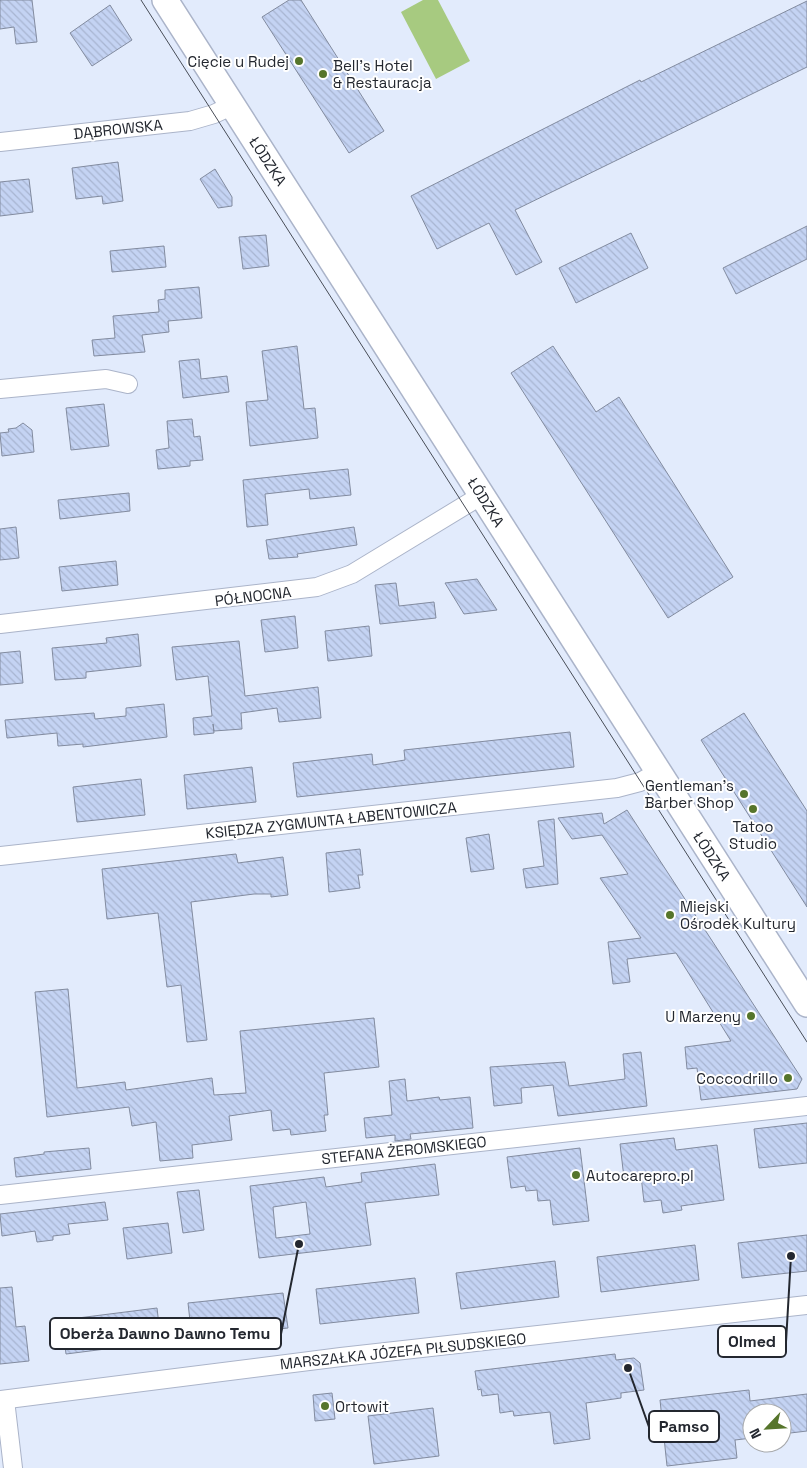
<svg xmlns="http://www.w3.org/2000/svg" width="807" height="1468" font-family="'Space Grotesk',sans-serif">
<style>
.green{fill:#a7ca80}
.building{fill:url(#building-back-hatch);stroke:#828b9f;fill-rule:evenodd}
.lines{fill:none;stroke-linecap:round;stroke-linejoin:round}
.minor-casing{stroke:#abb4c9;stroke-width:20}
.secondary-casing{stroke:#abb4c9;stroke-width:28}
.minor{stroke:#fff;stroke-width:18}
.secondary{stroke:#fff;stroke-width:25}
.tram{stroke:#484d57;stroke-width:1}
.poi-dot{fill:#56752b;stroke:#fff;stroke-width:2}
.labels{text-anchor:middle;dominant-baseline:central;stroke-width:4;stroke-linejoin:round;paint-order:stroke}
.poi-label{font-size:15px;fill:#23272f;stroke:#fff;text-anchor:end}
.street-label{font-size:15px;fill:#23272f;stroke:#fff}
.leader{fill:none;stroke:#23272f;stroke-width:2}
.callout-dot{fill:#23272f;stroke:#fff;stroke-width:2}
.callout{fill:#fff;stroke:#23272f;stroke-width:2}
.callout-label{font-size:16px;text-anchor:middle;font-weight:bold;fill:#23272f}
</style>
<defs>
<pattern id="building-back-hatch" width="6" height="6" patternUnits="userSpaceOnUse" patternTransform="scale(1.25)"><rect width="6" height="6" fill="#c4d3f3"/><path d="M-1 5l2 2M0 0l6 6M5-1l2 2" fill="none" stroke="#a8b5d1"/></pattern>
</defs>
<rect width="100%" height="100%" fill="#e2ebfc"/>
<polygon class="green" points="423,0 438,0 470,61 436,79 401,12"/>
<g class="building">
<polygon points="0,0 32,0 37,42 16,44 14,27 0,29"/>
<polygon points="289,0 301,0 384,131 349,153 262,17"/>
<polygon points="807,1 807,67 515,210 542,262 516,275 489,223 437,249 411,196 640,80 641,82"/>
<polygon points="110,5 132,40 92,66 70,33"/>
<polygon points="118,162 123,201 103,204 102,196 76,199 72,168"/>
<polygon points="215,169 232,197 232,206 218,208 200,179"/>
<polygon points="29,179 33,212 0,216 0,182"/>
<polygon points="807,226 807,259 736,294 723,268"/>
<polygon points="631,233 648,268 576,303 559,268"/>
<polygon points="266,235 269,266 243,269 239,237"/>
<polygon points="164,246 166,267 112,272 110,251"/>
<polygon points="199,287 202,318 168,321 169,332 142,335 145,352 94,356 92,340 115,338 113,316 159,312 158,300 165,299 165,290"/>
<polygon points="297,346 304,409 315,408 318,438 250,446 246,402 268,400 262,351"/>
<polygon points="553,346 596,412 619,397 733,577 668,618 511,373"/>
<polygon points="199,359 201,379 227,376 229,392 183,398 179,361"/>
<polygon points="104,404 109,446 71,450 66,408"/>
<polygon points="192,419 194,437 200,436 203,460 190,461 190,466 158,469 156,450 169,448 167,421"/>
<polygon points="23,423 32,430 34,452 2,456 0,433 9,432 8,429 16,428"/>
<polygon points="348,469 351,495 310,499 309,489 265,494 268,525 247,527 243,480"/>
<polygon points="129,493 130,511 60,519 58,500"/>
<polygon points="16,527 19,558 0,560 0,529"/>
<polygon points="354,527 357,545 297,554 298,557 269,559 266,540"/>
<polygon points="116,561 118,585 62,591 59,567"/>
<polygon points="477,579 497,610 464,614 445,583"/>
<polygon points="396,583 399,606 434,602 436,618 380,624 375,585"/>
<polygon points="295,616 298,648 265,652 261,620"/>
<polygon points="369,626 372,656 328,661 325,631"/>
<polygon points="138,634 141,666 86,672 86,678 55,680 52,648 107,643 106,638"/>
<polygon points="239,641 245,696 318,687 321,718 279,722 277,708 241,713 242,729 214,731 213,724 214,733 194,735 193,718 212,716 208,676 176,680 172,647"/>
<polygon points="20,651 23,683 0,685 0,653"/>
<polygon points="164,704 167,737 83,747 83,744 58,746 57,733 7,738 5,720 94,713 95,719 126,716 126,708"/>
<polygon points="744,713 807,811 807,907 701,740"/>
<polygon points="570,732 574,767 297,797 293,763 372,754 373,765 405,760 404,750"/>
<polygon points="252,767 256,802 187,809 184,775"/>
<polygon points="141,779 145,815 77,822 73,787"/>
<polygon points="627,810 802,1079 797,1089 701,1100 697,1068 687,1069 685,1047 731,1041 676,953 627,959 630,982 613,984 608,942 641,938 600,878 628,874 602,835 572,839 558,818 602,813 604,824"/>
<polygon points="554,819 558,884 526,888 523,869 544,866 538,821"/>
<polygon points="489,834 494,869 471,872 466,838"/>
<polygon points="360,849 363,875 358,875 360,888 329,892 326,853"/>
<polygon points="236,854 238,863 283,857 288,895 271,897 271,894 254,894 191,902 207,1040 187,1042 181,985 167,987 158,913 107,919 102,869"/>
<polygon points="68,989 77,1088 125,1082 126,1090 212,1078 214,1095 246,1093 240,1031 374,1018 379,1067 324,1073 328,1115 324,1115 326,1131 291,1135 290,1129 273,1131 271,1110 229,1116 232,1140 192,1145 193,1158 160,1161 156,1122 132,1126 129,1107 47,1117 35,992"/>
<polygon points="641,1052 647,1106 558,1116 553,1085 521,1088 522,1103 494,1106 490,1067 565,1062 569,1086 625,1079 623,1054"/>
<polygon points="405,1079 407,1101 439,1097 440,1100 470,1097 473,1128 410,1134 411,1139 395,1141 395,1135 366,1138 364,1118 392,1115 389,1081"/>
<polygon points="807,1123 807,1163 759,1168 754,1129"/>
<polygon points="674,1138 676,1150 717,1145 724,1200 681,1206 682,1210 663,1213 661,1200 644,1202 641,1176 624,1178 620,1144"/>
<polygon points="89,1148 91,1169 16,1177 14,1158 44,1154 44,1152"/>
<polygon points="580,1148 589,1221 553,1225 550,1200 538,1201 537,1190 526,1191 525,1186 511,1188 507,1157"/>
<path d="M435,1164L439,1195L365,1203L371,1245L259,1258L250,1186L324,1177L326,1187L362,1182L361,1173ZM306,1202L310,1234L276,1238L273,1207Z"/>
<polygon points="199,1190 204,1230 183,1233 177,1192"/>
<polygon points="105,1202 108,1220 68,1224 70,1234 53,1236 53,1240 37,1242 35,1231 2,1236 0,1214"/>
<polygon points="168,1223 172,1253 127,1259 123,1228"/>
<polygon points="807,1235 807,1271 742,1278 738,1243"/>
<polygon points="695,1245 699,1280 601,1292 597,1257"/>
<polygon points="555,1261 559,1297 461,1309 456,1273"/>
<polygon points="415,1278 419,1313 320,1324 316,1289"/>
<polygon points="12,1287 16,1327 25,1326 29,1361 0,1364 0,1288"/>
<polygon points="283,1293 288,1328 192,1339 188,1303"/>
<polygon points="157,1308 161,1342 66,1354 62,1320"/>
<polygon points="615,1354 616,1360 634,1358 640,1363 644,1390 621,1393 621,1398 586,1403 590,1439 554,1444 550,1412 514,1416 513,1411 500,1413 498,1394 482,1396 481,1389 478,1390 475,1371"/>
<polygon points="749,1390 750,1401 807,1394 807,1431 782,1434 782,1413 752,1413 752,1438 735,1440 737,1458 667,1466 660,1400"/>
<polygon points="332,1393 335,1419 315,1421 313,1395"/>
<polygon points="433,1408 439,1456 374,1464 368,1416"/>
</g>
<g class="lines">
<g class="minor-casing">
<g id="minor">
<polyline points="0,142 190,121 214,114 233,105"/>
<polyline points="0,389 106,379 128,384"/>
<polyline points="0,624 317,587 352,574 482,495"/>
<polyline points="0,856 617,788 640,782 658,772"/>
<polyline points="0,1195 807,1106"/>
<polyline points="0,1400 341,1357 807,1305"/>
<polyline points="5,1400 13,1468"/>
</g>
</g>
<g class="secondary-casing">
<polyline id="secondary" points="165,0 807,1004"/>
</g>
<use href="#minor" class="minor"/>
<use href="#secondary" class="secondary"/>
<polyline class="tram" points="141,0 807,1042"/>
</g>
<g class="poi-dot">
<circle cx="299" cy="61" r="5"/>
<circle cx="323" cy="74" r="5"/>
<circle cx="744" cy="794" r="5"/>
<circle cx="753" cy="809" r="5"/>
<circle cx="670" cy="915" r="5"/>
<circle cx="751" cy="1016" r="5"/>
<circle cx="788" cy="1078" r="5"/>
<circle cx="576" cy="1175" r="5"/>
<circle cx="325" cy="1406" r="5"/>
</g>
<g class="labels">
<g class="poi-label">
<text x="289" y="61">Cięcie u Rudej</text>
<text x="333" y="65" text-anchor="start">Bell's Hotel<tspan x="333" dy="17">&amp; Restauracja</tspan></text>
<text x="734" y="785">Gentleman's<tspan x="734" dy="17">Barber Shop</tspan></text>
<text x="753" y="826" text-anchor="middle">Tatoo<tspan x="753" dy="17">Studio</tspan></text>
<text x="680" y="906" text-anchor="start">Miejski<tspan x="680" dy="17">Ośrodek Kultury</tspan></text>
<text x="741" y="1016">U Marzeny</text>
<text x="778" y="1078">Coccodrillo</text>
<text x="586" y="1175" text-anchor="start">Autocarepro.pl</text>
<text x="335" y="1406" text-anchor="start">Ortowit</text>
</g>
<g class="street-label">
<text transform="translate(118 129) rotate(-6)">DĄBROWSKA</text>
<text transform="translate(268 161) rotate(57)">ŁÓDZKA</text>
<text transform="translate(486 502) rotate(58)">ŁÓDZKA</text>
<text transform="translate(253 596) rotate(-7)">PÓŁNOCNA</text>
<text transform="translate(331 820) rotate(-6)">KSIĘDZA ZYGMUNTA ŁABENTOWICZA</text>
<text transform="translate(712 856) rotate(57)">ŁÓDZKA</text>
<text transform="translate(404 1150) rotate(-6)">STEFANA ŻEROMSKIEGO</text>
<text transform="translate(403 1351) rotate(-6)">MARSZAŁKA JÓZEFA PIŁSUDSKIEGO</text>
</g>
</g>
<path class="leader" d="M299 1244L281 1334M791 1256L786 1342M628 1368L649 1427"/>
<g class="callout-dot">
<circle cx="299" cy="1244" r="5"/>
<circle cx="791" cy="1256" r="5"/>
<circle cx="628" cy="1368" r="5"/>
</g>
<g class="callout">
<rect x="50" y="1318" width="231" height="31" rx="5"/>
<rect x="718" y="1326" width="68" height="31" rx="5"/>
<rect x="649" y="1411" width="70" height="31" rx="5"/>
</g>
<g class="callout-label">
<text x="165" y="1339">Oberża Dawno Dawno Temu</text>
<text x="752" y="1347">Olmed</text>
<text x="684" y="1432">Pamso</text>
</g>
<g transform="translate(767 1428) rotate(245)"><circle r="24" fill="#ffffff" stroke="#a7a9ac"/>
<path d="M0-4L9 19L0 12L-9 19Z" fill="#56752b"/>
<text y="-8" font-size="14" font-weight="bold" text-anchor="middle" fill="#23272f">N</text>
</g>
</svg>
